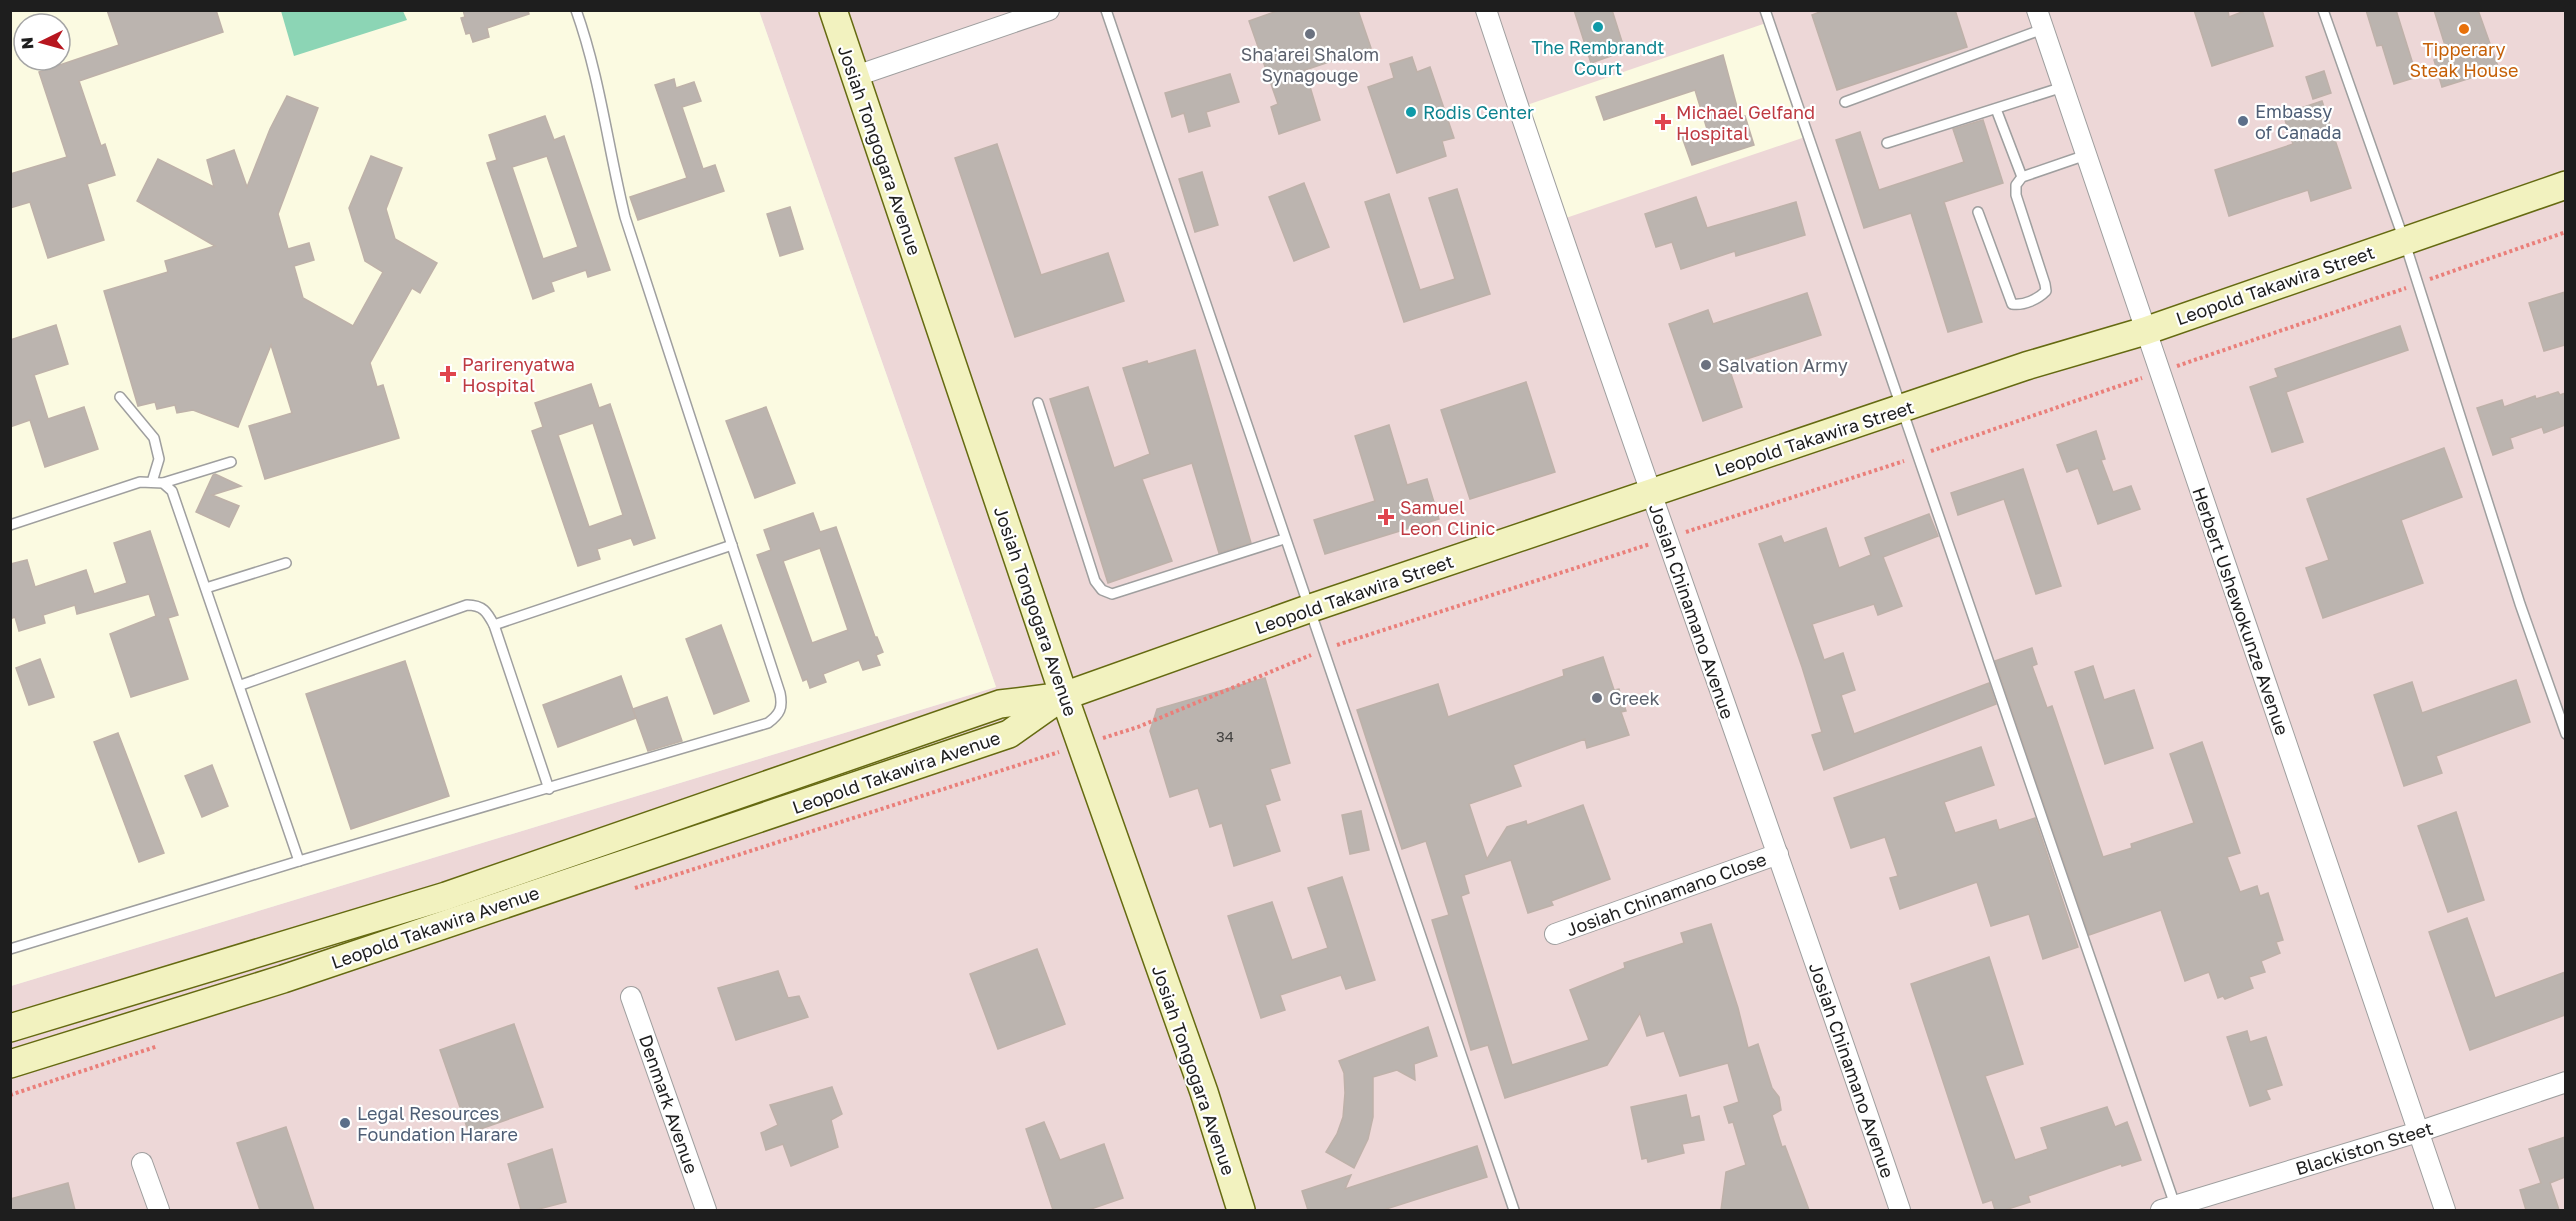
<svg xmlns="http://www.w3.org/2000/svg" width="2576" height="1221" font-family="'Golos Text',sans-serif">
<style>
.commercial{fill:#edd7d7}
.education{fill:#fbfae1;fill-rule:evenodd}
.pitch{fill:#8cd5b5}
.building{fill:#bbb4af;stroke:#beb1a9;stroke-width:1.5;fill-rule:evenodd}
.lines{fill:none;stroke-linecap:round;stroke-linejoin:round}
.lane-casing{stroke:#9f9f9f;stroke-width:12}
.street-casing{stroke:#9f9f9f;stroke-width:22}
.secondary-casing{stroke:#656a11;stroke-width:30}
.path{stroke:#ea7f7a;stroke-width:4;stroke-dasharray:3 3;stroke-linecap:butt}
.lane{stroke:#fff;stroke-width:9}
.street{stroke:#fff;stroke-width:20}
.secondary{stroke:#f2f2bf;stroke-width:27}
.culture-dot{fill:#0f9aa8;stroke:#fff;stroke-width:2}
.food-dot{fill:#e8710a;stroke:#fff;stroke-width:2}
.worship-dot{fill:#6b7280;stroke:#fff;stroke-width:2}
.service-dot{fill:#5c6f8a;stroke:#fff;stroke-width:2}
.health-dot{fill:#e0444e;stroke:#fff;stroke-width:2}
.labels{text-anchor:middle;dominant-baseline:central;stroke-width:4.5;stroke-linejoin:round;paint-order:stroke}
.number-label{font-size:15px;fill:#454442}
.culture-label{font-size:18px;fill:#0d838f;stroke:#fff}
.food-label{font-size:18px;fill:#c56008;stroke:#fff}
.worship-label{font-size:18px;fill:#5b616d;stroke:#fff;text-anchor:start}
.service-label{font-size:18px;fill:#4e5e75;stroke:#fff;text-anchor:start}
.health-label{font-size:18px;fill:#be3a42;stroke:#fff;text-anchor:start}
.street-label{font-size:18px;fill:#1e1e1e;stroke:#fff}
</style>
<rect width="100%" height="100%" fill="#eeebe6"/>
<polygon class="commercial" points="759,11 2565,11 2565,1210 11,1210 11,986 996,687"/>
<g class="education">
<path d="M11,11H759L996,687L11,986ZM24,24H60V60H24Z"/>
<polygon points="1769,22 1808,136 1557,221 1518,108"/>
</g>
<polygon class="pitch" points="281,11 403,11 407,20 294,56"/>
<g class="building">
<polygon points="107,10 216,10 223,32 79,81 101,146 105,144 115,175 87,184 104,240 48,258 30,202 10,208 10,174 67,157 39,72 119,45"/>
<polygon points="463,10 528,10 529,14 487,28 489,37 473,42 470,33 466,34 461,18 465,17"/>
<polygon points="1280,10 1358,10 1371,48 1305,70 1320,120 1279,134 1271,107 1278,104 1249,21"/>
<polygon points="1574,10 1612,10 1625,51 1591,63"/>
<polygon points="1825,10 1955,10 1967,47 1837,90 1812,15"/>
<polygon points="2194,10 2228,10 2229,17 2247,10 2262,10 2273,46 2212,66"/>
<polygon points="2366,10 2396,10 2417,77 2394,84 2382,45 2377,46"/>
<polygon points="2434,10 2478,10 2499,69 2442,87 2434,60 2448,55"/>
<polygon points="1723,55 1740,118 1745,116 1754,145 1692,165 1682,137 1707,129 1695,90 1604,120 1596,97"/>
<polygon points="1412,57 1417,72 1430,67 1454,138 1442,141 1446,156 1397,173 1368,87 1394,78 1390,64"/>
<polygon points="2324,71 2331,93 2313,99 2306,77"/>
<polygon points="1230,74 1239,102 1206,112 1210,126 1189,132 1184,113 1172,117 1165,93"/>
<polygon points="674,79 676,88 694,82 701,101 682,107 703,169 715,165 724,191 638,220 630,197 687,178 655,85"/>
<polygon points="287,96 318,108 278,214 288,249 309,243 314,260 294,266 303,298 353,326 383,272 365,261 349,208 371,156 402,168 386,209 395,239 437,263 420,293 412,288 370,363 377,387 383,385 399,438 265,479 249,426 292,413 271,345 238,427 193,410 177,413 175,405 157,409 155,402 138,406 104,291 168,272 165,261 215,246 137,201 158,159 214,187 207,160 234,150 247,187 270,129"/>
<polygon points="2322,101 2351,188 2311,201 2308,190 2229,216 2215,170 2293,144 2283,114"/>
<path d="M545,116L554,140L564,136L610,270L588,277L586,270L551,282L554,291L533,299L487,163L497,160L489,135ZM547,156L578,247L543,259L512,167Z"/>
<polygon points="1983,120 2003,183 1944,202 1982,322 1948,332 1911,213 1864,228 1836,140 1860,132 1879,190 1964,162 1953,129"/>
<polygon points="997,144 1041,275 1108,253 1124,301 1015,337 955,158"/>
<polygon points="1202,172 1218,225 1195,232 1179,179"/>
<polygon points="1304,183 1329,247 1294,261 1269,197"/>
<polygon points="1457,189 1490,294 1404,322 1365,202 1389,194 1420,290 1455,279 1429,198"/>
<polygon points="1696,197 1707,228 1796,202 1805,235 1736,256 1735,251 1681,269 1672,242 1656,247 1645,214"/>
<polygon points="790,207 803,249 780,256 767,214"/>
<polygon points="2565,292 2565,345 2544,351 2529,303"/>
<polygon points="1807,293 1821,335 1728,365 1742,407 1703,421 1669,324 1708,310 1713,324"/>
<polygon points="56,325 68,364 34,375 48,419 84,407 98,449 45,467 30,420 10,427 10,340"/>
<polygon points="2400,326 2408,350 2286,392 2303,442 2272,452 2250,387 2278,377 2275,369"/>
<polygon points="1195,350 1251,543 1219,553 1192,463 1142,479 1172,561 1108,583 1050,399 1088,387 1114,468 1150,454 1123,368 1147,361 1148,364"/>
<polygon points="1526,382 1555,472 1470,499 1441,410"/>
<path d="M591,384L599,408L610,404L655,538L634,545L631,538L597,549L600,559L578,566L532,431L543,427L535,403ZM593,423L623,515L589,527L558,435Z"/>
<polygon points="2558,392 2560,395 2565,393 2565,425 2544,433 2542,427 2510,438 2513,448 2493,455 2477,408 2502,400 2504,407 2535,396 2536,399"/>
<polygon points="766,407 795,483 755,498 726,421"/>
<polygon points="1389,425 1407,485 1427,479 1439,519 1325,554 1314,520 1375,501 1355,436"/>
<polygon points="2096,431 2105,459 2101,460 2113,492 2131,486 2140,509 2098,524 2078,468 2067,472 2057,445"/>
<polygon points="2444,448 2462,497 2401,520 2423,583 2323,618 2306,568 2329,560 2307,499"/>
<polygon points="2023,469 2061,586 2036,594 2004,499 1958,515 1951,493"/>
<polygon points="215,474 241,486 212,495 239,506 229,527 196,512 213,475"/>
<path d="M813,513L820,532L836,527L875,637H877L883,652L876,655L880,665L863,670L859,660L823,674L826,682L810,688L807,679L803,681L757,555L771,550L764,530ZM820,548L848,630L812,643L783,561Z"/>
<polygon points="1929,514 1938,536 1883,557 1902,606 1878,615 1874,604 1812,624 1824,660 1843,653 1855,690 1841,695 1854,734 1989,683 1996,704 1824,770 1812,735 1822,732 1802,667 1759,544 1781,536 1784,543 1826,528 1839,568 1871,555 1865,538"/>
<polygon points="150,531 178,615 168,618 188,679 131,697 110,634 156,616 149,594 77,614 75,605 43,615 45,623 19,631 15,617 10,619 10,564 27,560 35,587 86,570 94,594 127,583 114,543"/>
<polygon points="721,625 749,701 714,714 686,639"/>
<polygon points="2032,648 2037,664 2032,666 2047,708 2052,706 2103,857 2132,848 2131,844 2194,823 2170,754 2202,742 2240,853 2227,857 2240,892 2257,886 2260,896 2268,893 2283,940 2276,942 2280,953 2261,961 2265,972 2249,977 2253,988 2225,999 2223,996 2218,998 2209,972 2185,981 2161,910 2089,935 1995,661"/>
<polygon points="1603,657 1614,690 1619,689 1626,711 1621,712 1629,735 1587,748 1585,739 1513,765 1521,786 1469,804 1487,859 1507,827 1526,821 1527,825 1583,805 1610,879 1551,901 1553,905 1528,913 1511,860 1464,875 1469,893 1461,896 1512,1065 1589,1040 1570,990 1625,968 1624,963 1684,943 1681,933 1711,924 1738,1008 1748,1048 1758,1044 1772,1088 1779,1097 1781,1110 1772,1115 1782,1147 1785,1146 1809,1210 1721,1210 1726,1172 1746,1165 1733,1122 1729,1123 1724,1107 1739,1102 1728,1063 1680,1076 1664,1031 1647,1036 1640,1013 1607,1065 1505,1098 1488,1045 1471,1050 1432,920 1449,915 1426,841 1402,849 1357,710 1438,684 1448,717 1564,676 1563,670"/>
<polygon points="40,659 54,697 29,705 16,668"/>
<polygon points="405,661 449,796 351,829 306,694"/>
<polygon points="2093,666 2104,700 2134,690 2153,748 2105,764 2075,672"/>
<polygon points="621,676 636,718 558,747 543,705"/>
<polygon points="1265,678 1290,763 1270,769 1280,800 1265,805 1280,851 1234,866 1222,823 1210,827 1198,788 1170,797 1150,731 1157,709"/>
<polygon points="2516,680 2530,722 2436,756 2442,773 2404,786 2374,695 2412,682 2422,713"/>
<polygon points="667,697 682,741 648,751 633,709"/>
<polygon points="118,733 164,853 139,862 94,742"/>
<polygon points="1981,747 1994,785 1944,802 1955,833 1996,820 1999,830 2035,818 2078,947 2043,959 2029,914 1991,926 1977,882 1900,909 1890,878 1898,876 1885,837 1851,848 1834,798"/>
<polygon points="212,765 228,806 202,817 185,776"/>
<polygon points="1361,811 1369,850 1350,854 1342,815"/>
<polygon points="2456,812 2484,900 2448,912 2418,826"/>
<polygon points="1342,877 1375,980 1346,989 1341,975 1280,995 1285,1010 1261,1018 1228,916 1272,902 1292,960 1328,948 1308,888"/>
<polygon points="2467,918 2495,998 2565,972 2565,1015 2470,1050 2429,932"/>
<polygon points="1037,949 1065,1024 998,1049 970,974"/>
<polygon points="1989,957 2023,1064 1985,1076 2015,1160 2048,1149 2041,1128 2107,1107 2115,1127 2127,1122 2141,1160 2122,1166 2121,1164 2028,1196 2030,1202 2005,1210 1995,1210 1992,1200 1983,1203 1911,984"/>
<polygon points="778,971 788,998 799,996 808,1017 736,1040 718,988"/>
<polygon points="514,1024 543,1107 469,1133 440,1050"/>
<polygon points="1428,1027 1437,1056 1414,1064 1415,1080 1397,1070 1373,1077 1373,1117 1368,1139 1354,1168 1326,1152 1337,1134 1343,1117 1345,1093 1344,1073 1339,1061"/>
<polygon points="2247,1031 2250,1042 2266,1037 2282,1085 2266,1090 2270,1099 2250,1106 2227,1037"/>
<polygon points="832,1087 842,1114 831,1120 838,1147 791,1166 783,1144 766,1150 761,1133 778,1125 770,1105"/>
<polygon points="1686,1095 1691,1118 1699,1116 1704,1140 1682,1144 1684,1153 1648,1162 1647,1158 1642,1159 1631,1107"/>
<polygon points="1044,1122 1060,1160 1104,1144 1123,1198 1088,1210 1053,1210 1026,1129"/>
<polygon points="286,1127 314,1210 260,1210 237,1143"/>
<polygon points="2565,1137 2565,1177 2550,1183 2559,1210 2526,1210 2520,1190 2541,1183 2529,1149"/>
<polygon points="1477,1146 1487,1177 1383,1210 1308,1210 1302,1191 1351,1175 1345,1189"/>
<polygon points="552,1149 566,1202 535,1210 521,1210 508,1164"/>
<polygon points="68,1183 75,1210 10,1210 10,1199"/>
</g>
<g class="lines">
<g class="lane-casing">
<g id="lane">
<polyline points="1106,10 1514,1210"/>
<polyline points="1765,10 2176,1208"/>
<polyline points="2323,10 2404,240 2520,604 2566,734"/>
<polyline points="1845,102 2043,29"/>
<polyline points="1996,109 2022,177"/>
<polyline points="1887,143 2063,87"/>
<path d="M1978,212L2012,304C2024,306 2038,299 2046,291L2045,284L2016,195V185L2022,177L2086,155"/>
<polyline points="120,397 154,438 159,459 152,482"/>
<polyline points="1038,403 1095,581 1102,590 1112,594 1284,539"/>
<polyline points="163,483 231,462"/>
<polyline points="10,525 140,482 163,483 172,491 299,861"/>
<polyline points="206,588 286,563"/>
<polyline points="494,625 732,545"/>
<path d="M241,685L467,605C483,605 487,612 494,625L549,789"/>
<path d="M10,949L299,861L768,723C780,714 783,708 780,693L625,217C608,148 600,77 576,10"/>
</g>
</g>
<g class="street-casing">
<g id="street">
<path d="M1486,10C1619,412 1765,810 1900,1210"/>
<polyline points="2037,10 2445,1210"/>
<polyline points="856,76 1049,10"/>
<polyline points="1555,934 1778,854"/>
<polyline points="631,997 706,1210"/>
<polyline points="142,1163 159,1210"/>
<polyline points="2161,1210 2418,1132 2566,1082"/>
</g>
</g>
<g class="secondary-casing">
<g id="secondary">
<polyline points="833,10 1064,696 1204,1092 1241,1210"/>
<polyline points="10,1028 446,896 1000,704 1064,696 1308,609 2026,366 2145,331 2566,185"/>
<polyline points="10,1064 283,979 1009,734 1060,698"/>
</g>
</g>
<g class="path">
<polyline points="2430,279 2566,232"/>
<polyline points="2177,366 2406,288"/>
<polyline points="1931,451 2142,378"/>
<polyline points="1686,532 1904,461"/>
<polyline points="1337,645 1650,544"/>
<polyline points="1103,738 1138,727 1311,655"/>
<polyline points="635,888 1059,752"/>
<polyline points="10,1095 158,1046"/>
</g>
<use href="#lane" class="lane"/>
<use href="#street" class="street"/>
<use href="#secondary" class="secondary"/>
</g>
<g class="culture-dot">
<circle cx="1598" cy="27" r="6"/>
<circle cx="1411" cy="112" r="6"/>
</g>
<circle class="food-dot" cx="2464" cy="29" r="6"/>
<g class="worship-dot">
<circle cx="1310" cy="34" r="6"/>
<circle cx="1706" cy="365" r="6"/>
<circle cx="1597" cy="698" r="6"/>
</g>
<g class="service-dot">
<circle cx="2243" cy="121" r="6"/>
<circle cx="345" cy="1123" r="6"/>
</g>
<g class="health-dot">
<path d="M1660 113h6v6h6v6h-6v6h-6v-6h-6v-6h6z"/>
<path d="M445 365h6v6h6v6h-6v6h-6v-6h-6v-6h6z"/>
<path d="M1383 508h6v6h6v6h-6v6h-6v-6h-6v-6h6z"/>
</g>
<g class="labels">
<g class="number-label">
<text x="1225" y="736">34</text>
</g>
<g class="culture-label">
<text x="1598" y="47">The Rembrandt<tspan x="1598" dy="21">Court</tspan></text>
<text x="1423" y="112" text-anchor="start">Rodis Center</text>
</g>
<g class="food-label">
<text x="2464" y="49">Tipperary<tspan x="2464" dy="21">Steak House</tspan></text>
</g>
<g class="worship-label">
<text x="1310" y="54" text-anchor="middle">Sha'arei Shalom<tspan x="1310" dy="21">Synagouge</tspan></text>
<text x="1718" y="365">Salvation Army</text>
<text x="1609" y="698">Greek</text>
</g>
<g class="service-label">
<text x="2255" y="111">Embassy<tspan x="2255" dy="21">of Canada</tspan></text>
<text x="357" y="1113">Legal Resources<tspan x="357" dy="21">Foundation Harare</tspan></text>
</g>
<g class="health-label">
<text x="1676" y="112">Michael Gelfand<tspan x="1676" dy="21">Hospital</tspan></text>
<text x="462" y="364">Parirenyatwa<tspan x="462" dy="21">Hospital</tspan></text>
<text x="1400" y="507">Samuel<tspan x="1400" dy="21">Leon Clinic</tspan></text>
</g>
<g class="street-label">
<text transform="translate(880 150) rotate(71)">Josiah Tongogara Avenue</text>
<text transform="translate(2275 285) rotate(-19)">Leopold Takawira Street</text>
<text transform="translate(1814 438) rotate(-18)">Leopold Takawira Street</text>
<text transform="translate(1354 594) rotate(-19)">Leopold Takawira Street</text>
<text transform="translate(1036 611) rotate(71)">Josiah Tongogara Avenue</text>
<text transform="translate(1692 611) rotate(71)">Josiah Chinamano Avenue</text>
<text transform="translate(2241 611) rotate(71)">Herbert Ushewokunze Avenue</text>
<text transform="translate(896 772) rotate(-19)">Leopold Takawira Avenue</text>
<text transform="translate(1666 894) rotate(-20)">Josiah Chinamano Close</text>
<text transform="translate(435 927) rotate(-19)">Leopold Takawira Avenue</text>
<text transform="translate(1194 1070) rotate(71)">Josiah Tongogara Avenue</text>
<text transform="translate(1852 1070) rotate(71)">Josiah Chinamano Avenue</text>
<text transform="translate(669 1104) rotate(71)">Denmark Avenue</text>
<text transform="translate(2364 1148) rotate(-17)">Blackiston Steet</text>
</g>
</g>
<rect width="2576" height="1221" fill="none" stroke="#1e1e1e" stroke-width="24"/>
<g transform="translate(42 42) rotate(265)"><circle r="28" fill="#ffffff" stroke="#a5a5a5" stroke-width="1.5"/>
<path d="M0-4.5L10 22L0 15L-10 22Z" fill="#b7161f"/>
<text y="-9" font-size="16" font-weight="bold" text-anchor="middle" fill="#1e1e1e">N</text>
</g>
</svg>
